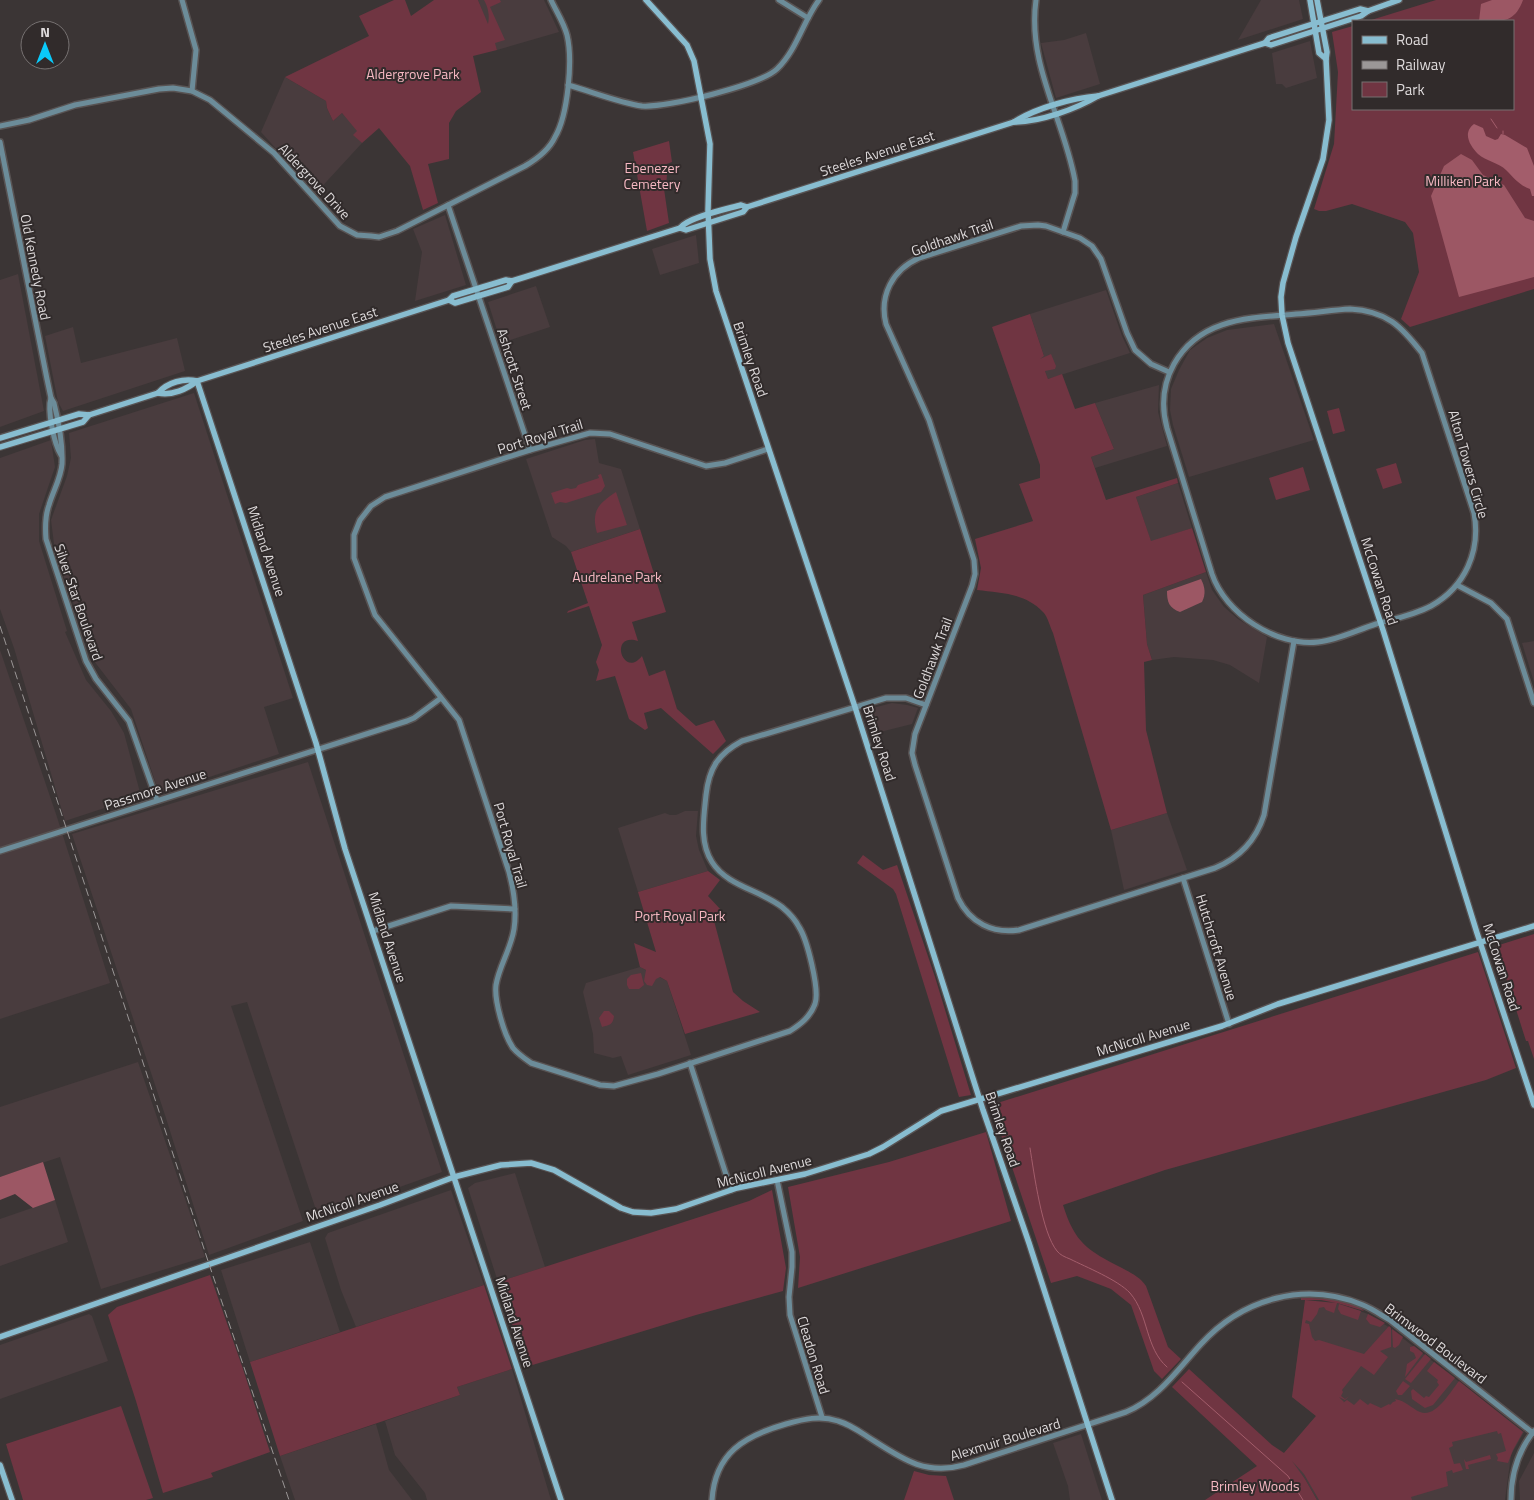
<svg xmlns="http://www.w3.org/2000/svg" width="1534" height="1500" font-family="'Titillium Web',sans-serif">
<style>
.built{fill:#493c3e}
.green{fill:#703542}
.forest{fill:#9c5764}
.water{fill:#a35d6b}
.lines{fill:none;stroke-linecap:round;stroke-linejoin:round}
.stream{stroke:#a35d6b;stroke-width:1}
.tertiary-casing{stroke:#585353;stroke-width:8}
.secondary-casing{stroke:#585353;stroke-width:8}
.tertiary{stroke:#6c8c99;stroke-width:5}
.secondary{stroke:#88bdd0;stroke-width:5.5}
.rail{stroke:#9b9797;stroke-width:1;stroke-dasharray:8 4;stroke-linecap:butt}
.labels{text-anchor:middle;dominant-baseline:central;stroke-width:4;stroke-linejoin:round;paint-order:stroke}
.park-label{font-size:14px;fill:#f6b8c2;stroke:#312b2b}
.street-label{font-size:14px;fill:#ddd9da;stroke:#312b2b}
</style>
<rect width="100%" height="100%" fill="#3b3535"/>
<g class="built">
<polygon points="478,0 544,0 559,32 497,50"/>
<polygon points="1261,0 1299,0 1303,19 1238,40"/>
<polygon points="1086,33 1100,84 1056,98 1041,43 1064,40"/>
<polygon points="1310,41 1317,78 1286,88 1282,84 1276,84 1272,53"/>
<polygon points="285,77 326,101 327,108 333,121 342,113 358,131 354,135 362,143 316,193 261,132"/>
<polygon points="445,215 466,285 415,301 422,252 413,229"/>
<polygon points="696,235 699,263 660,275 652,249"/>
<polygon points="18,274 44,411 0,427 0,280"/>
<polygon points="536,286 550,327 501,343 488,302"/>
<polygon points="1106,290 1122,336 1130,353 1048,379 1040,358 1044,356 1030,314"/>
<polygon points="1274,324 1314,440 1189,477 1173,425 1170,410 1171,389 1179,370 1190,350 1207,338 1227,330"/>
<polygon points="73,327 81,363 177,338 185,371 63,411 58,402 45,336"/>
<polygon points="1159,385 1158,412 1167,446 1095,468 1091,457 1114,449 1095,403"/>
<polygon points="194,393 293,698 264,707 279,754 164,792 156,784 131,709 94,661 55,552 51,520 67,476 71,458 69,433"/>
<polygon points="595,439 599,463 621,469 640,529 571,552 566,546 552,537 526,459 585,440"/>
<polygon points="51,440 55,467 39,514 39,541 67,631 65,632 86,680 111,711 124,733 141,796 65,821 14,648 0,609 0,458"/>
<polygon points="1178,483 1192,528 1151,542 1136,497"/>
<polygon points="1206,572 1212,590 1224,607 1238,619 1267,637 1259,683 1230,665 1213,660 1174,657 1152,660 1147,644 1143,595"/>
<polygon points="1534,641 1534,682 1522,643"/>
<polygon points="0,650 56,814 110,983 0,1019"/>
<polygon points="892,703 907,705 918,708 912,724 872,734 865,710"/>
<polygon points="308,762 442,1172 318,1216 247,1002 231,1006 303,1221 209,1255 165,1115 72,834"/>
<polygon points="685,811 698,811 696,836 699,850 708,871 638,892 618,828 665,813 670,815 676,815"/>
<polygon points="1167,813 1187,870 1124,890 1111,830"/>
<polygon points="640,967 667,981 691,1055 628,1075 621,1056 613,1058 594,1053 593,1034 583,992 586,983"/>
<polygon points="138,1062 205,1257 101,1289 60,1157 0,1177 0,1107"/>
<polygon points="515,1173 545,1267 498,1282 468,1188 475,1183"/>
<polygon points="451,1190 484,1285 356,1327 341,1290 325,1238 328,1233"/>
<polygon points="55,1200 68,1242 0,1266 0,1219"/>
<polygon points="310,1242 340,1332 250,1362 221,1270"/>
<polygon points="1305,1303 1337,1303 1368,1314 1387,1326 1524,1432 1511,1455 1505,1500 1317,1500 1305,1479 1284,1453 1316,1416 1292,1397"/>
<polygon points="89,1314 92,1316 108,1361 0,1399 0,1345"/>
<polygon points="512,1369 551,1500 427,1500 425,1493 395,1455 385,1421 460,1395 457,1387"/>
<polygon points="376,1424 389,1470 412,1500 295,1500 280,1456"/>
<polygon points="1081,1434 1102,1500 1070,1500 1068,1486 1053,1443"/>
<polygon points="1534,1453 1534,1500 1520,1500 1519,1481"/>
</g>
<g class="green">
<path d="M394,0H405L411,16L434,0H478L488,24C490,16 488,7 484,0H500L501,2L490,7L505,40L495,43L497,50L473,56L481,92L456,111L449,123V159L428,164L438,203L423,210L410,166L379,128L362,143L353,135L357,131L342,113L333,121L327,108L326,101L285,77L369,36L359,16Z"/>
<polygon points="1436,0 1534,0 1534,289 1410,327 1401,319 1419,272 1413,233 1405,222 1352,204 1326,211 1319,211 1314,209 1334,144 1338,72 1332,32 1353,26 1353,109 1513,109 1513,21 1368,21"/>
<polygon points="669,141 672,162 664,165 667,174 666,188 664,189 669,223 647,231 633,152"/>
<path d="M1030,314L1044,356L1040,359L1051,354L1056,366L1055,369L1045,371L1048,379L1062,374L1075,409L1095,403L1114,449L1091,457L1106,500L1177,478L1178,483L1136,497L1151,541L1192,528L1206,572L1143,595L1147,644L1152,660L1144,662L1146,730L1167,813L1111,830L1053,633C1050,627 1048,617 1043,612C1025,593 1001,593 977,590L981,568L975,539L1033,521L1019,484L1040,478V465L992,327Z"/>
<polygon points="1339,408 1345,431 1333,434 1327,411"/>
<polygon points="1396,463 1402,483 1383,489 1376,469"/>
<polygon points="1303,467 1310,490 1276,500 1269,478"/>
<polygon points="601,474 605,486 601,492 566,503 560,502 555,504 551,493 567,488 571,489 576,488 578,485 599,478 598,475"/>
<path d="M616,492L627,525L597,533C591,511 598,504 616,492Z"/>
<path d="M640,529L666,612L632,622L638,641C608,632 623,680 642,656L649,676L665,670L677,709L696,726L714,720L726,741L713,754L661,708L644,713L648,728L645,730L629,719L615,676L596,681L599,670L596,662L602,645L589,606L567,613L568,611L588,603L571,552Z"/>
<polygon points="863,855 883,870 897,865 935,977 971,1095 959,1097 896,894 893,889 857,863"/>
<polygon points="708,871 720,880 708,896 721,910 713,917 733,992 743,1001 760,1012 685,1034 667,981 660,977 656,979 652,986 647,985 644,981 646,970 640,967 634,943 656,952 638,892"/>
<polygon points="1534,934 1534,1059 1528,1041 1526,1041 1496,946"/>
<path d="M1478,952L1516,1068L1486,1080L1165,1170L1063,1205C1075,1243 1087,1250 1122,1268C1131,1273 1140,1277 1146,1286L1168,1347L1181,1359L1162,1379L1154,1371L1131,1305L1111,1289L1077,1276L1051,1283L991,1105Z"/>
<polygon points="641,973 644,985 639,989 629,989 627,985 627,979 631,975"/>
<path d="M604,1011H609L614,1016C613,1025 609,1025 602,1027L599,1018Z"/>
<polygon points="986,1132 1011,1221 798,1288 800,1257 788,1187 889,1162"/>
<polygon points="772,1190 786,1268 783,1291 696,1315 526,1367 498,1282 749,1201"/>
<polygon points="210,1275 242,1366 270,1452 211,1473 213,1477 163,1493 136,1401 108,1315 117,1307"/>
<polygon points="484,1285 512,1369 457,1387 460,1395 280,1456 250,1362"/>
<path d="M1301,1298C1316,1298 1354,1298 1364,1311L1337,1303L1334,1313L1326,1310L1324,1307L1319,1308L1317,1314L1311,1322L1306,1320L1305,1323L1309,1324L1312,1337L1315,1341L1319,1340L1364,1354L1389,1326L1391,1328V1347L1380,1351L1388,1357L1374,1375L1361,1366L1342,1390L1343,1392L1341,1396L1345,1399L1349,1396L1345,1400L1339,1397L1344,1402L1343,1403L1347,1400L1354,1405L1360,1399L1368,1405L1370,1403L1381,1408L1389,1404L1390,1405L1393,1402L1396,1401L1395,1399C1406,1401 1411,1408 1420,1412C1435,1419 1451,1391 1459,1381L1523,1432L1513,1450L1508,1463L1497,1461L1498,1458L1496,1454L1506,1451L1501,1433L1498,1434L1497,1431L1452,1442L1453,1446L1449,1448L1454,1464L1460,1463L1463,1470L1453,1473L1452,1470L1446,1472L1448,1486L1411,1497L1412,1500H1319L1304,1474L1292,1461L1305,1479L1317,1500H1205L1257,1466L1172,1387L1189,1369L1272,1445L1284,1453L1316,1416L1292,1397L1305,1300L1336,1303L1321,1300H1301Z"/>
<polygon points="1339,1304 1361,1311 1358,1320 1341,1314 1338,1309"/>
<polygon points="1368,1314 1385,1323 1380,1327 1370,1324 1366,1319"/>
<polygon points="1392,1329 1403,1337 1399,1345 1395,1348 1393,1347"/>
<polygon points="1414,1346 1423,1353 1405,1377 1407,1364 1416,1358 1414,1353 1410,1351 1410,1347"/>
<polygon points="1425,1354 1431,1359 1411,1383 1405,1379"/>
<polygon points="1434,1362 1455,1378 1433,1405 1425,1408 1412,1399 1411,1391 1413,1389 1424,1398 1426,1396 1429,1397 1439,1385 1437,1382 1438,1380 1427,1371"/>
<polygon points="1458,1379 1461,1379 1525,1429 1524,1431"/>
<polygon points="1403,1381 1410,1386 1402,1395 1398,1395 1396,1391"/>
<polygon points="121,1406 153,1498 146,1500 23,1500 6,1444"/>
<polygon points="1490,1455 1491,1459 1468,1465 1469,1469 1466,1469 1464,1459 1466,1462"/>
<polygon points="914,1471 929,1475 946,1476 954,1500 904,1500"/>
</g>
<g class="forest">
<path d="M1492,0H1523C1514,24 1502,21 1479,21L1481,4Z"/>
<polygon points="1461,154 1472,160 1483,175 1504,185 1525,218 1534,221 1534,277 1459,297 1431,196 1444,166"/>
<path d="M1201,579C1205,587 1206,594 1202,602L1180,612C1169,608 1167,602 1167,591Z"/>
<polygon points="43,1162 55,1200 33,1208 15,1194 0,1200 0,1177"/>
</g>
<path class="water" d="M1474,124L1483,128L1486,136L1495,140L1498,139L1501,134L1505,135L1527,148L1534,166V196H1532L1530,189C1519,185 1514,178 1506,170C1499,163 1486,161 1478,154C1470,146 1462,133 1474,124Z"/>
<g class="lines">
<g class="stream">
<polyline points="1491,119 1497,128"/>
<polyline points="1503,134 1503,131"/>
<path d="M1030,1148C1034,1173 1042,1233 1057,1251C1060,1255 1065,1257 1070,1259C1086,1267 1118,1280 1130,1293C1149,1315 1145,1348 1167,1367"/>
<polyline points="1182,1382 1288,1476 1303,1500"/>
</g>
<g class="tertiary-casing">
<g id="tertiary">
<polyline points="182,0 196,50 192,91"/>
<polyline points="779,0 808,18"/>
<path d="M1036,0C1027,65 1064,119 1075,181V193L1063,232"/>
<path d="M568,85C590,91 620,103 642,106C667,108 760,85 777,69C797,50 803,21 819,0"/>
<path d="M0,126L29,120L75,105L159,89L173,88L192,91L210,100L274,153L340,226L357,235L371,236L379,237L397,231L525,166C537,159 549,150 555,137C568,115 573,60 567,35C564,23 556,11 551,0"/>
<path d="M0,142L47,379L51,398L54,403C59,423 63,443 62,464C61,478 53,491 49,505C45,516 45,527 46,539L86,661L96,679L129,721L157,800"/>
<polyline points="448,205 530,450"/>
<path d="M1350,309C1387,311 1401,326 1422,353L1474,513C1481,551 1465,587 1431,606C1414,615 1394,619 1376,624C1357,630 1338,640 1318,642C1276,647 1225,613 1212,574L1167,428C1161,406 1163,384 1174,364C1200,318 1249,318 1296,314C1314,313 1332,310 1350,309Z"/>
<path d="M1169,372L1151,364L1135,350L1127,333L1101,259L1092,246L1080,238L1046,226L1038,225L1021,226L919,258C892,270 879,296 886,324L929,420L974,560L975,574L972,586L915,734L912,753L915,765L958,898C970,923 993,934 1019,930L1215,868C1239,858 1256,840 1264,815L1294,641"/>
<path d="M51,398C47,410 54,444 61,455"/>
<path d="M768,449L725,463L706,466L610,434L590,433L530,450L385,497L371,506L360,520L354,535V558L375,615L459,720L509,872C514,891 517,909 514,929C511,949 499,966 496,985C494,1000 504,1035 513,1048C518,1054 524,1058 531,1063L600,1085L614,1086L658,1074L790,1031C801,1024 810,1017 815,1004C820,990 807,939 799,927C795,919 788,912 782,907C760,890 727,886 712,862C699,842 704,816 706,795C709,768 718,754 742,741L886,698H906L926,705"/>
<polyline points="1457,585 1491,603 1507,619 1534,703"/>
<polyline points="0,851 407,721 414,718 441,698"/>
<polyline points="1183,878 1229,1024"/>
<polyline points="373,931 451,906 515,909"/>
<polyline points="690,1063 731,1190"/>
<polyline points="777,1180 792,1252 792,1267 789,1297 790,1315 822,1417"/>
<path d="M712,1500C715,1453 744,1436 786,1424C804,1419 820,1415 838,1421C849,1424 859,1431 868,1437C901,1458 924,1476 964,1465L1126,1412C1158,1399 1178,1369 1201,1344C1243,1298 1305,1281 1363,1305C1373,1309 1381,1315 1390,1320L1533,1433"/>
<path d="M1511,1500C1511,1475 1518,1451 1534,1431"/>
</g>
</g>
<g class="secondary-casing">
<g id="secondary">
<polyline points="646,0 687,45 694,61 710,144 708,210 710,259 716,291 855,707 983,1110 1029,1243 1112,1500"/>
<polyline points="1310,0 1319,53 1326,59"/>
<polyline points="1317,0 1327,52 1326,59 1329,120 1323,159 1296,237 1283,283 1281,297 1282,315 1288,343 1383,630 1477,933 1534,1105"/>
<polyline points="1265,43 1269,38 1360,9 1368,11"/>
<path d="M1014,122C1040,122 1076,109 1098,96L1252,47L1265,43L1271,45L1361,16L1368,11L1399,0"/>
<path d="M680,228C688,217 727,209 741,205L747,207"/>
<polyline points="449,300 455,303 508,287 512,281"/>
<polyline points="197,381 316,743 345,849 561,1500"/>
<path d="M158,393C172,396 187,389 197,381L449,300L453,296L506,280L512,281L525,277L680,228L686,230L743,212L747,207L1014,122C1036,108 1072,98 1098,96"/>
<path d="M0,438L79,414L89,415L158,393C168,382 184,378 197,381"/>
<polyline points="0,447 83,422 89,415"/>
<polyline points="0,1337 380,1205 454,1177 501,1165 531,1163 554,1170 621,1208 633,1212 651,1213 676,1209 737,1188 805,1174 869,1154 883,1147 941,1111 1222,1026 1278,1004 1534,926"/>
<polyline points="0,1465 12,1500"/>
</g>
</g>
<use href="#tertiary" class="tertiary"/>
<use href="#secondary" class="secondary"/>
<polyline class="rail" points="0,626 209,1264 289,1500"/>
</g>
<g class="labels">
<g class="park-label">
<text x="413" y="73">Aldergrove Park</text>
<text x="652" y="167">Ebenezer<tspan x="652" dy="16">Cemetery</tspan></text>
<text x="1463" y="180">Milliken Park</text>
<text x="617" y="576">Audrelane Park</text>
<text x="680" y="915">Port Royal Park</text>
<text x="1255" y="1485">Brimley Woods</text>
</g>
<g class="street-label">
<text transform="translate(877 153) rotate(-18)">Steeles Avenue East</text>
<text transform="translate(315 181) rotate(47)">Aldergrove Drive</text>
<text transform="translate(952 237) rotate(-19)">Goldhawk Trail</text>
<text transform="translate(36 267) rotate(79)">Old Kennedy Road</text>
<text transform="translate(320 329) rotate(-18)">Steeles Avenue East</text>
<text transform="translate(751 359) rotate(71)">Brimley Road</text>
<text transform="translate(515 369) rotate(72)">Ashcott Street</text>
<text transform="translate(540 436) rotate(-17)">Port Royal Trail</text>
<text transform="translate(1469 464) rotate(74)">Alton Towers Circle</text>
<text transform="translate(267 551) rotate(72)">Midland Avenue</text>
<text transform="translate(1380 581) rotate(72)">McCowan Road</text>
<text transform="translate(79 602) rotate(71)">Silver Star Boulevard</text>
<text transform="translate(932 658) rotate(-69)">Goldhawk Trail</text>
<text transform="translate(880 743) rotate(72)">Brimley Road</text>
<text transform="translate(155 789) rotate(-18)">Passmore Avenue</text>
<text transform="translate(511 845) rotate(74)">Port Royal Trail</text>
<text transform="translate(388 937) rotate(72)">Midland Avenue</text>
<text transform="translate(1217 947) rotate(73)">Hutchcroft Avenue</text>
<text transform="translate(1502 967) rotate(72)">McCowan Road</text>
<text transform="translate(1143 1037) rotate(-17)">McNicoll Avenue</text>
<text transform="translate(1003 1129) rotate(71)">Brimley Road</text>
<text transform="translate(764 1171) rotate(-14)">McNicoll Avenue</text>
<text transform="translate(352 1201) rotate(-19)">McNicoll Avenue</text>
<text transform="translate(515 1322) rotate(72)">Midland Avenue</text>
<text transform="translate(1436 1343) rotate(37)">Brimwood Boulevard</text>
<text transform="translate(814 1355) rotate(73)">Cleadon Road</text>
<text transform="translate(1005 1439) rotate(-17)">Alexmuir Boulevard</text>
</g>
</g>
<rect x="1352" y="20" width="162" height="90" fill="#312b2b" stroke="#767171"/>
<rect x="1362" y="36" width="25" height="8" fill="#88bdd0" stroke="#767171"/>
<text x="1396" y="45" font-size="15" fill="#ddd9da">Road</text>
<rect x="1362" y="61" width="25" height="8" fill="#9b9797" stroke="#767171"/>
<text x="1396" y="70" font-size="15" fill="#ddd9da">Railway</text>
<rect x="1362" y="82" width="25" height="15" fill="#703542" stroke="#767171"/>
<text x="1396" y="95" font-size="15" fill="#ddd9da">Park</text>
<g transform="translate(45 45)"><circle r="24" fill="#312b2b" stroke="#767171"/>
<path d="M0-4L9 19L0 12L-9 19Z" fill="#0acafa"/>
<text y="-8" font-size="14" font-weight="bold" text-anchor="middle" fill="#ddd9da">N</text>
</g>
</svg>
